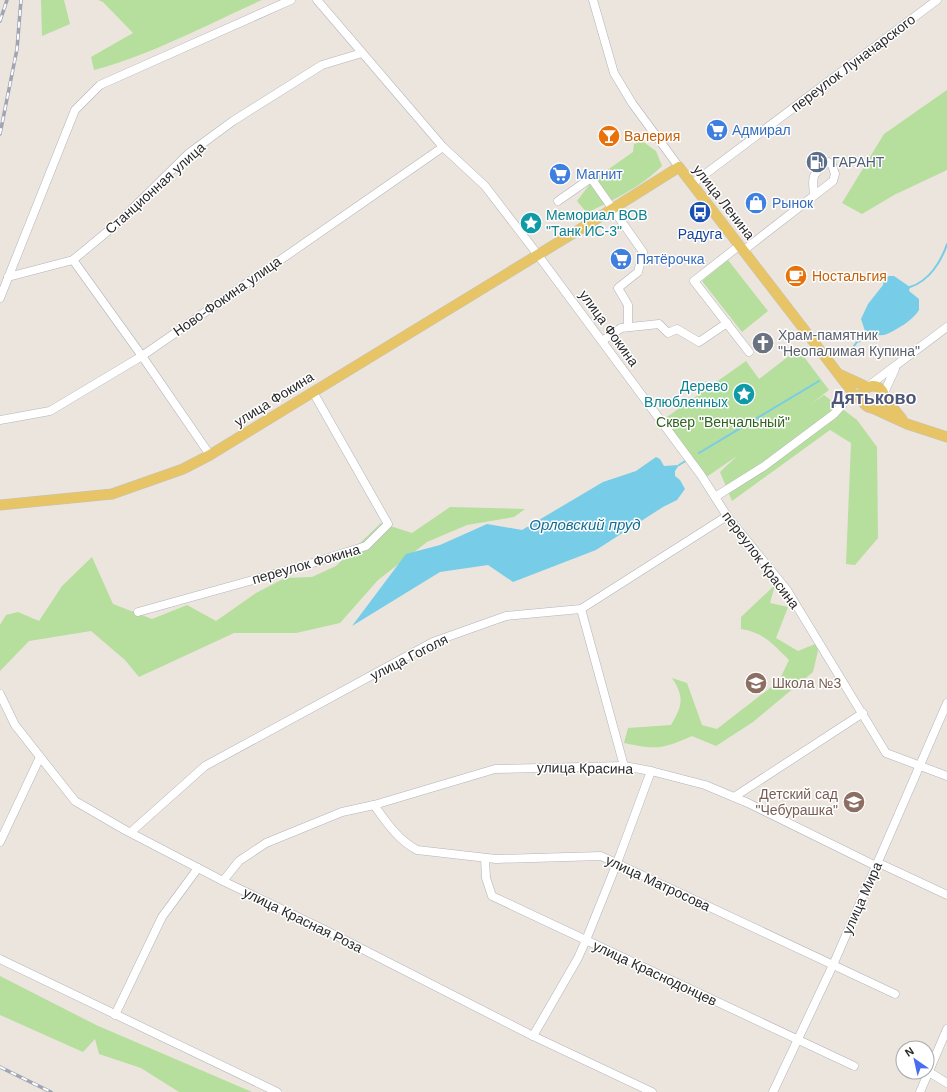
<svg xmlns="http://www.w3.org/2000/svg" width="947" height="1092" font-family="Helvetica,sans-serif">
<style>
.green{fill:#b6de9d}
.water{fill:#77cde7}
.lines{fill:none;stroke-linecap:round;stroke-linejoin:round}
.stream{stroke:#77cde7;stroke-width:2}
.minor-casing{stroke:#b1b4bd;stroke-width:9}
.major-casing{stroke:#c3c3c3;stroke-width:11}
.minor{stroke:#fff;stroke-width:8}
.major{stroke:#e7c466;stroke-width:10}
.rail-casing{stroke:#a0a4b3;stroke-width:3.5}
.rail{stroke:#fff;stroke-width:2;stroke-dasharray:6;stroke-linecap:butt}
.labels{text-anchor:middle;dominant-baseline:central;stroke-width:3;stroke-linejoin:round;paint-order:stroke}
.street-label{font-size:14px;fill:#2a2a2a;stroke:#fff}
.shop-label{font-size:14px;fill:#366cbe;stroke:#fff;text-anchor:start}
.food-label{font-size:14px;fill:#c56008;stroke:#fff;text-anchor:start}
.service-label{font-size:14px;fill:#4e5e75;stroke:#fff;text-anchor:start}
.culture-label{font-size:14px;fill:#0d838f;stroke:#fff;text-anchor:start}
.transit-label{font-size:14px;fill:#164399;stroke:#fff}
.worship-label{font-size:14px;fill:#5b616d;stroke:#fff;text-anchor:start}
.park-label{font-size:14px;fill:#30631f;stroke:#fff}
.education-label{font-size:14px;fill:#785e54;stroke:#fff;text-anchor:start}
.water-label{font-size:15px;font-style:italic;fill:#166d93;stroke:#fff}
.district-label{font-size:18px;font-weight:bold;fill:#4e5778;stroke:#fff}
</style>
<rect width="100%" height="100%" fill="#ebe5dd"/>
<g class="green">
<polygon points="41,0 64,0 70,24 42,36"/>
<path d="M98,0H262C208,24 151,55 94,70L91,57L133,33L103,2Z"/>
<polygon points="947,90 947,170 894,195 862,214 842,203 884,134"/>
<path d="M642,141L656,151L662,166C641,187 613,200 587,213L577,201L593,180L633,152L634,144Z"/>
<polygon points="728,260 768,311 742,332 702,281"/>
<polygon points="798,349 829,390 811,404 824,395 857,420 877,447 878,538 855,565 846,564 851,443 830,430 732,501 720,472 737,456 705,478 664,419 746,361 759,379"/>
<polygon points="450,507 525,509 514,517 467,525 427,542 378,580 340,623 296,633 234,633 139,677 125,660 91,631 29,641 0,671 0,625 6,615 18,612 39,621 62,586 92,557 113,604 152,619 187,605 216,621 256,593 285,578 312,577 336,566 381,523 412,533"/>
<path d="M775,585L770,603L788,607L776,638L798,651L820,642L813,672L753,722L716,746L692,736C663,749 656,750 624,743L628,728L671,725C682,707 685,697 672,678L687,683L702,725L717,729L779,681L789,660C774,645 763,632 741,629V617Z"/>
<polygon points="0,976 96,1025 252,1092 179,1092 141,1068 99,1054 95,1039 83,1052 0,1015"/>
</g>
<g class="water">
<path d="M889,276H894L910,287L909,291L919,299V310C913,320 898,329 887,334C880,337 872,334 865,331L861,319L868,304L883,285L884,278Z"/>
<polygon points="656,457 660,459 664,466 679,465 675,471 675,476 680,480 685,489 677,500 663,507 596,550 513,582 488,565 440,572 352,626 406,554 440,545 487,524 522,530 603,482 636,471"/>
</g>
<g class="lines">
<g class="stream">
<path d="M910,287C929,281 941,262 947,244"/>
<polyline points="854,346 857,342 874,335"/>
<polyline points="699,453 819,381"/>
<polyline points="679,465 687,460"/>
</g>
<g class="minor-casing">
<g id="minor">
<polyline points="317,0 443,147 485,186 538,255 701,475 727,516 787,590 886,753 947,776"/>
<polyline points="593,0 614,73 632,103 679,167"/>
<polyline points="692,184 937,0"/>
<polyline points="558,201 591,178 643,252 638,272 618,288 628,305 628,327"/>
<polyline points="740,245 694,281 749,352"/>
<path d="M744,250L833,181L835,174L832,165L828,162C812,174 812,175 814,195"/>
<polyline points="73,260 142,356 210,455"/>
<polyline points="8,277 73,260 120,221 188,154 233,121 322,65 362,53"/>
<polyline points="0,298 75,110 100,85 291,0"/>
<polyline points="602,341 621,328 659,324 668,333 677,329 699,342 727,323"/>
<polyline points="867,387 947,327"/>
<polyline points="884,393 895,369"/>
<polyline points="0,420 50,411 142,356 443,147"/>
<polyline points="715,497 763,467 834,414 853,393"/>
<polyline points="581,609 624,766"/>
<polyline points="138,612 303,566 366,546 388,524 313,392"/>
<polyline points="0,694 15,725 75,801 125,830 223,881 323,929 533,1036 652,1092"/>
<polyline points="734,797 863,713"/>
<path d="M374,805C387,823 398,840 417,850L496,859L601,856L895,994"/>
<polyline points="131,832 205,766 433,642 506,616 581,609 727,516"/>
<polyline points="0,842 40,757"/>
<polyline points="485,858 486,878 492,896 854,1066"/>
<polyline points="223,881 239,861 266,843 342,812 374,805 495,769 624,766 651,771 705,785 748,803 876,866 883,865 947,895"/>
<polyline points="0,959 277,1092"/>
<polyline points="115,1015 162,917 198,868"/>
<polyline points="533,1036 578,958 586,940 617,863 651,771"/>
<polyline points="929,1072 947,1083"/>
<polyline points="773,1092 833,965 947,703"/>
<polyline points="920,1092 947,1029"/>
</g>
</g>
<g class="major-casing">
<g id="major">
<polyline points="841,375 867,387"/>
<circle cx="873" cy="397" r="11"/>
<polyline points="884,397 902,419"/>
<polyline points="870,407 907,424 947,437"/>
<polyline points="0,505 112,494 183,469 210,455 590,223 679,167 853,393 864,403"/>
</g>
</g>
<use href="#minor" class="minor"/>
<use href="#major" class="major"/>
<g class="rail-casing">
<g id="rail">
<polyline points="0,21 7,0"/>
<polyline points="0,134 17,49 21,0"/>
<polyline points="0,1067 51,1092"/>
</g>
</g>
<use href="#rail" class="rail"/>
</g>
<defs>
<g id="supermarket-disc" transform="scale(1.15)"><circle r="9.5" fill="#3f7fe0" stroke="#fff"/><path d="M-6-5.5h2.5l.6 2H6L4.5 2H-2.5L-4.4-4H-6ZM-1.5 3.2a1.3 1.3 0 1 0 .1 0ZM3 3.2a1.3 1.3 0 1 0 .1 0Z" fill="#fff"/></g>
<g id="bar-disc" transform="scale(1.15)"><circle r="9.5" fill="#e8710a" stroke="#fff"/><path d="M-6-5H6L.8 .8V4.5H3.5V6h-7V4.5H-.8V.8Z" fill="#fff"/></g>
<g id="fuel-disc" transform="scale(1.15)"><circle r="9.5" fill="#5c6f8a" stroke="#fff"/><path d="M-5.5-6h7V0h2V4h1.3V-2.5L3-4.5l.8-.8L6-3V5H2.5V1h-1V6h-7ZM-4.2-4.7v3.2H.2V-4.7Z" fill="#fff"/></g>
<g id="shop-disc" transform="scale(1.15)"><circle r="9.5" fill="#3f7fe0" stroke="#fff"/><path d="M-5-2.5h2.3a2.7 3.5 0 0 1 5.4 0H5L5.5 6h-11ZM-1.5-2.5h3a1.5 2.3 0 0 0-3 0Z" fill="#fff"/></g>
<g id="bus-disc" transform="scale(1.15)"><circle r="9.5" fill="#1a4fb4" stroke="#fff"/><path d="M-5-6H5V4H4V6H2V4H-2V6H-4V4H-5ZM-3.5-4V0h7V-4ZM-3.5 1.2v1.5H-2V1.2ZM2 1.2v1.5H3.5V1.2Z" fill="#fff"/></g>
<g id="sight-disc" transform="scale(1.15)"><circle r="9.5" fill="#0f9aa8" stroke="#fff"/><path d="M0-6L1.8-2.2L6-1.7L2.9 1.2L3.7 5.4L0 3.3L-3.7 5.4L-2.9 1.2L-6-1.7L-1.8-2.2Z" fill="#fff"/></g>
<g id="cafe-disc" transform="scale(1.15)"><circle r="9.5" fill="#e8710a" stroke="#fff"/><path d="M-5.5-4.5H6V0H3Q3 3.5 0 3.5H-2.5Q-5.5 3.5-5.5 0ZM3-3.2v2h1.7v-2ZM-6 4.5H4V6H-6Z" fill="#fff"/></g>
<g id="church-disc" transform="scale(1.15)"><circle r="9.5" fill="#6b7280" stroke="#fff"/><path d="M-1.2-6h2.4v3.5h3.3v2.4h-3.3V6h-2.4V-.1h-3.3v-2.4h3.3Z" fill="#fff"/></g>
<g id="school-disc" transform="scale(1.15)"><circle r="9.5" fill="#8d6e63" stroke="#fff"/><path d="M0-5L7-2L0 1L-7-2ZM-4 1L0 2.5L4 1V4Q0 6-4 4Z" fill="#fff"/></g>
</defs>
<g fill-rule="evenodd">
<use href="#supermarket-disc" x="717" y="130"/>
<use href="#bar-disc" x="609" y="136"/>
<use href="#fuel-disc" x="817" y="162"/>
<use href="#supermarket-disc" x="560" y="174"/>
<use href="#shop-disc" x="756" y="203"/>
<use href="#bus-disc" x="700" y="212"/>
<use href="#sight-disc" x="531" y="223"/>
<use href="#supermarket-disc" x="621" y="259"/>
<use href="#cafe-disc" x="796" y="276"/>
<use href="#church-disc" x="763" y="343"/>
<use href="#sight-disc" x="744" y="394"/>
<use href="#school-disc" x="756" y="683"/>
<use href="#school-disc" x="854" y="802"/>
</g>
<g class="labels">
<g class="street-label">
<text transform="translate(853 63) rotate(-37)">переулок Луначарского</text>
<text transform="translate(155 188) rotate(-42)">Станционная улица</text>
<text transform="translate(724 202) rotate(52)">улица Ленина</text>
<text transform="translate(227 296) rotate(-35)">Ново-Фокина улица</text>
<text transform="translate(609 328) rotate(54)">улица Фокина</text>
<text transform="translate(274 399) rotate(-32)">улица Фокина</text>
<text transform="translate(761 560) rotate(53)">переулок Красина</text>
<text transform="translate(306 564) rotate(-16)">переулок Фокина</text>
<text transform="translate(409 657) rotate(-27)">улица Гоголя</text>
<text transform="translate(585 768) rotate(1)">улица Красина</text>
<text transform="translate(658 883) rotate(25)">улица Матросова</text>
<text transform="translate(862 898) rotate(-66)">улица Мира</text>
<text transform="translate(303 920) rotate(26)">улица Красная Роза</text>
<text transform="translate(655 973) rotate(25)">улица Краснодонцев</text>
</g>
<g class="shop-label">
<text x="732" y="130">Адмирал</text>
<text x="576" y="174">Магнит</text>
<text x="772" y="203">Рынок</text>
<text x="636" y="259">Пятёрочка</text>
</g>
<g class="food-label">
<text x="624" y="136">Валерия</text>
<text x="812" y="276">Ностальгия</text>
</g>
<g class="service-label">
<text x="832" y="162">ГАРАНТ</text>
</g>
<g class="culture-label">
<text x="546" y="215">Мемориал ВОВ<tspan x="546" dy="16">"Танк ИС-3"</tspan></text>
<text x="728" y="386" text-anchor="end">Дерево<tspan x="728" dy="16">Влюбленных</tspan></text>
</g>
<g class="transit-label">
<text x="700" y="234">Радуга</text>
</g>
<g class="worship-label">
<text x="778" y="335">Храм-памятник<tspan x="778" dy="16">"Неопалимая Купина"</tspan></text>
</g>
<g class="park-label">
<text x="723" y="422">Сквер "Венчальный"</text>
</g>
<g class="education-label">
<text x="772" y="683">Школа №3</text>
<text x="838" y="794" text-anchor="end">Детский сад<tspan x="838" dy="16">"Чебурашка"</tspan></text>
</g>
<g class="water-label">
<text x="585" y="524">Орловский пруд</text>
</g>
<g class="district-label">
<text x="874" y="398">Дятьково</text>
</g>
</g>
<g transform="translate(915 1060) rotate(326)"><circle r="19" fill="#ffffff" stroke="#aaaaaa"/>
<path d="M0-3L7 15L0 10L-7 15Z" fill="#486dee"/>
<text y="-6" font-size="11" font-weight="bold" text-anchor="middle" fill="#2a2a2a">N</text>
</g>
</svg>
